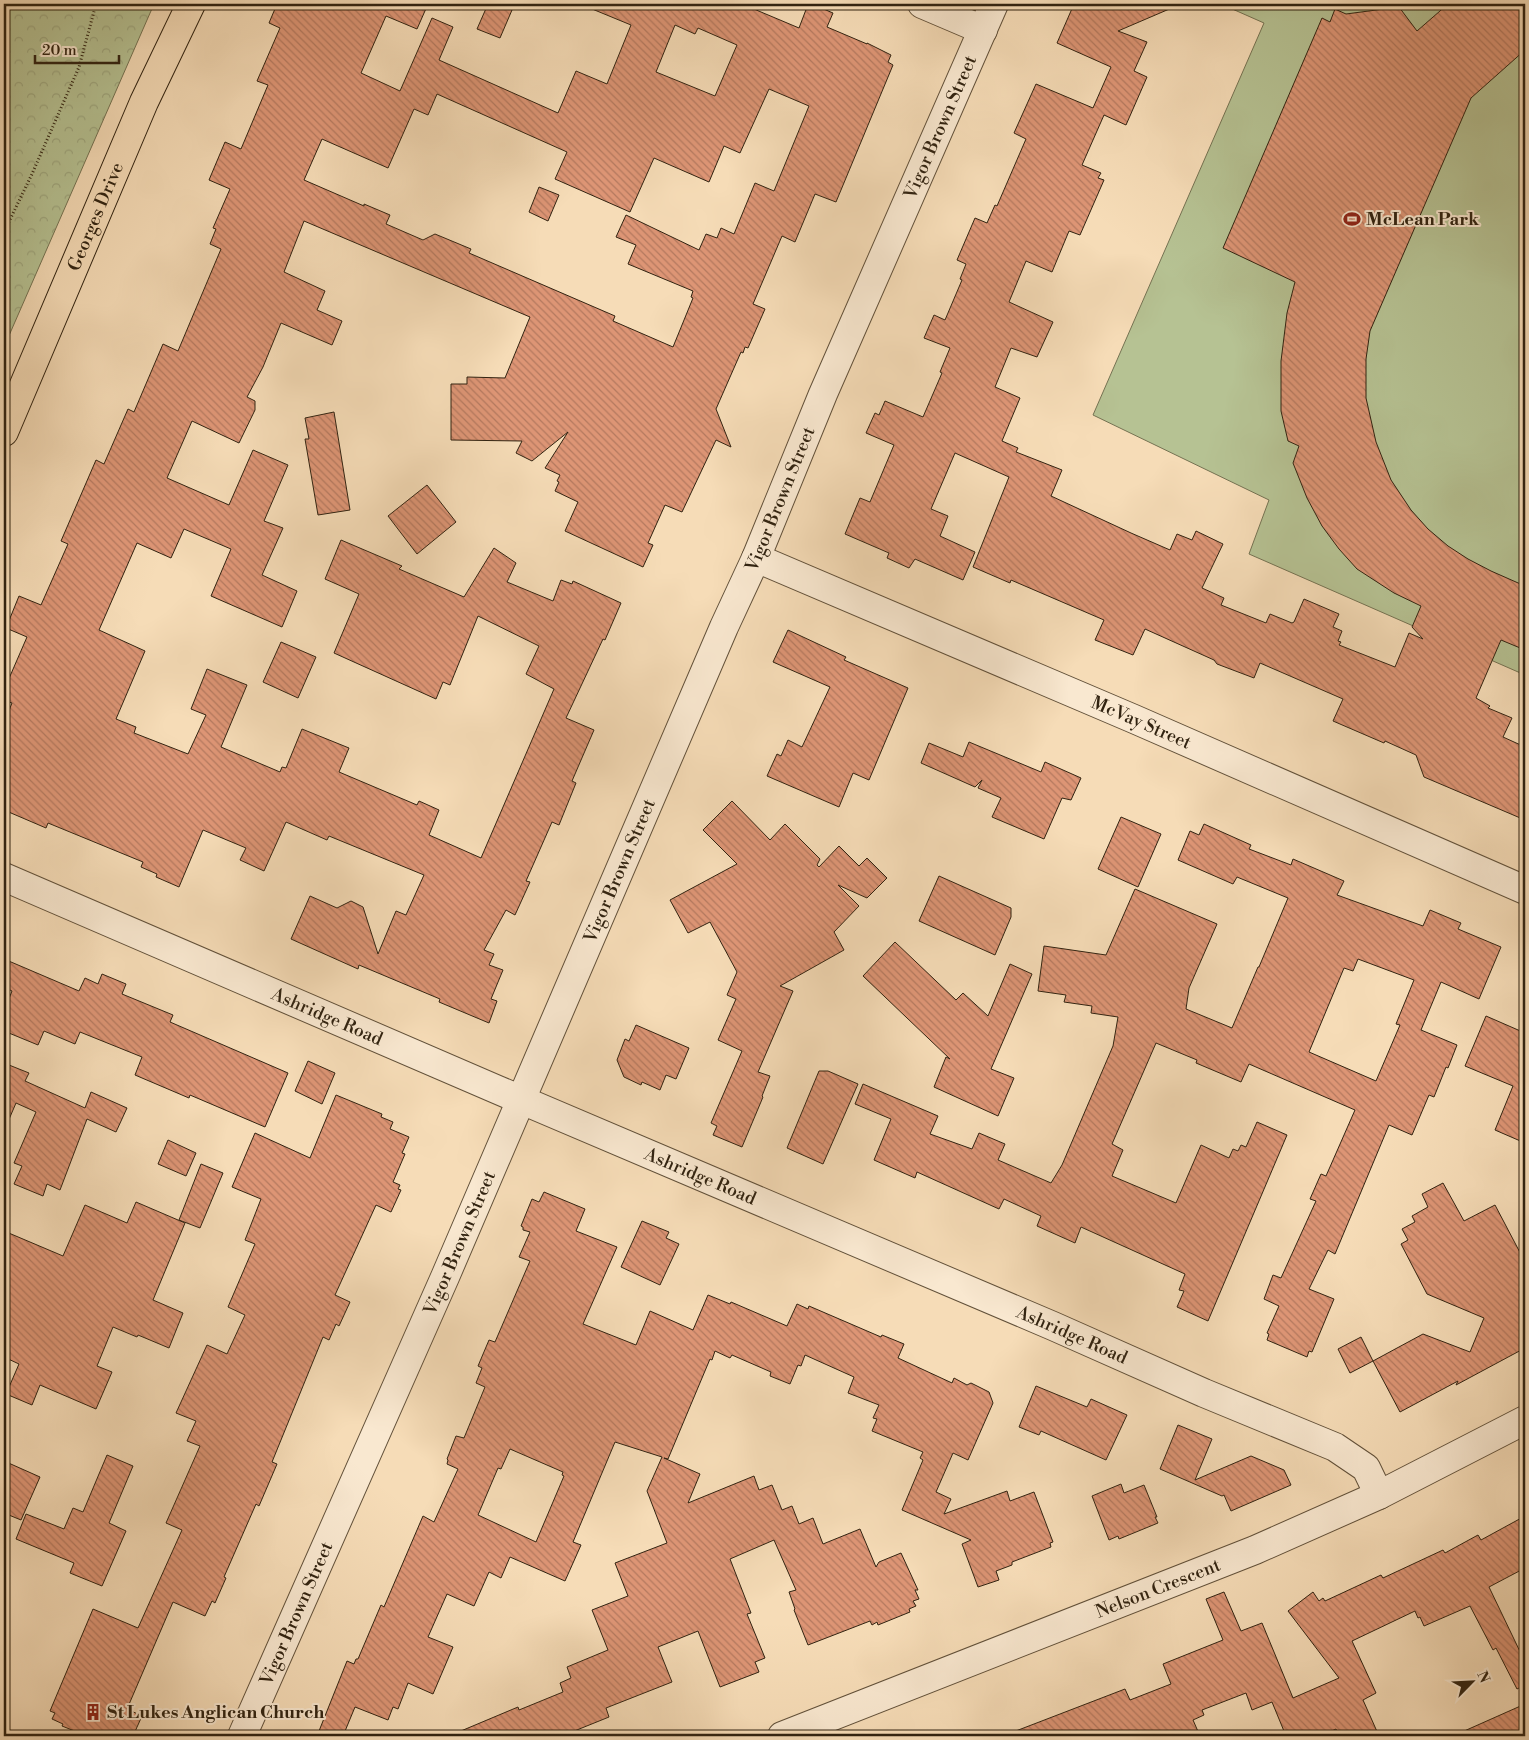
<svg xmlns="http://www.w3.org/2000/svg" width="1529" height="1740" font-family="'Libre Bodoni',serif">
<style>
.grass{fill:#b6c293;stroke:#747252}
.forest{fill:url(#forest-crowns);stroke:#747252}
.building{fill:url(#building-back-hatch);stroke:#312311;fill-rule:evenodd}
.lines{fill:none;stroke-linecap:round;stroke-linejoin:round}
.minor-casing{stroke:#62513a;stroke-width:30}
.major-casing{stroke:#312311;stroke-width:30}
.path{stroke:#312311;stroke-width:3;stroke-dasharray:1 2.5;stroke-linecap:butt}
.minor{stroke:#f9e8d0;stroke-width:28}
.major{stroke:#f6dcb7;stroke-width:28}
.labels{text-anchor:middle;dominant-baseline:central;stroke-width:4;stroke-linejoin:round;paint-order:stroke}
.street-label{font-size:18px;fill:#312311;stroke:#f9e8d0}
.poi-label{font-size:18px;font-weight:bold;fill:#312311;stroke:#f9e8d0;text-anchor:start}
</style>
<defs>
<pattern id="forest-crowns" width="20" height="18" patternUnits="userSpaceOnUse" patternTransform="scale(1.25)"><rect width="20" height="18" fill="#b6c293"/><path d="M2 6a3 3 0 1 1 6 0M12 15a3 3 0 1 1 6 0" fill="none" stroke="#9da67e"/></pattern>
<pattern id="building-back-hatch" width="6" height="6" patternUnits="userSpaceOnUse" patternTransform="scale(1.25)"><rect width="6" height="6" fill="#dd9575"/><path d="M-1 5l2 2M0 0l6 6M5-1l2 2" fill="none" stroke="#b4795f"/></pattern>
</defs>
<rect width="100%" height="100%" fill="#f6dcb7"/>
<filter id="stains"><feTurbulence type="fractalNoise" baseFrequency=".004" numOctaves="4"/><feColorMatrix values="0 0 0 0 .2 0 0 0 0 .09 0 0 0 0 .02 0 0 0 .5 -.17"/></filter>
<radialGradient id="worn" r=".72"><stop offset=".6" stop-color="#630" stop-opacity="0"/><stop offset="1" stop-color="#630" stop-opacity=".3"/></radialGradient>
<polygon class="grass" points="1221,4 1525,4 1525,675 1249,554 1269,500 1093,415 1264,23"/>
<polygon class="forest" points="4,4 154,4 4,347"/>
<g class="building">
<path d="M277,4H428L417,29L386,16L361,73L400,91L432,18L453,27L439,60L558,113L576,71L607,84L631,25L580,4H742L799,28L807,7L810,8L812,4L833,13L827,27L867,44V43L891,55L888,62L893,65L836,202L815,194L795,242L782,236L753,304L765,309L748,348L745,347L743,353L741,352L716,409L731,447L716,440L682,512L665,505L648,543L653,545L643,567L565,531L578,502L555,491L559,482L557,481L560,475L545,468L568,432L532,461L516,453L522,441L451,440V384H467V377L505,378L530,317L304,221L284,272L325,291L317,310L342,321L332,345L281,323L263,367L247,397L255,401V410L239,443L192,421L167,478L229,505L253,450L288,465L264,521L283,528L262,575L297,591L282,627L211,596L231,549L184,529L171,558L137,543L99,630L145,651L116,719L136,727L134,733L188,754L206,715L191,709L207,669L247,685L221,747L280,772L282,767L286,768L302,729L349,748L339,772L417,805L419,801L439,810L429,835L481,858L554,689L526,674L539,646L478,616L450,685L443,682L436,699L334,653L359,594L325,579L341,540L402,566L399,569L464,597L494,548L516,563L507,582L553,601L561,580L572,584L573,581L621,603L605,640L603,639L566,718L594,730L572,781L576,783L559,825L552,822L526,881L530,882L515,915L506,910L484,950L494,954L489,965L503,970L491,999L497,1001L489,1023L439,1002L440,999L359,965L358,969L291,939L310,896L337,908L351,901L363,907L378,954L396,911L406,915L424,875L329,836L327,840L286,822L264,871L240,860L246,848L203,830L179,887L156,877L157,874L141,867L143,862L48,823L46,828L4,810V723L12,703L4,700V690L27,637L6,628L19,596L41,605L68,544L61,541L96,460L104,464L128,409L134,412L163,344L178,351L221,249L210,244L216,229L213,228L230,189L209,180L225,142L241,149L268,85L257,81L280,28L269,23ZM675,25L695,34L698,28L737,45L715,96L656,72ZM769,89L809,106L774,191L755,183L734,234L721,228L717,238L706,234L699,250L626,215L616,237L636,245L628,264L693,291L691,297L693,298L673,347L613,321L615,316L469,253L471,249L435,234L423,240L386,224L390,215L364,204V206L304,180L322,139L388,168L414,109L428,115L437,94L567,152L555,179L630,212L654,158L709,182L724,146L740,153Z"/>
<polygon points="488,4 498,4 512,10 500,38 477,29"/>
<polygon points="1074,4 1181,4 1118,31 1147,42 1134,71 1147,77 1126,125 1104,115 1082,165 1101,173 1098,178 1104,180 1080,235 1069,231 1052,272 1026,261 1009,302 1053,322 1037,357 1011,348 995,387 1020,398 1002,441 1018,448 1016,452 1062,470 1051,496 1131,533 1170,550 1177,534 1192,540 1196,531 1223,544 1202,588 1224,598 1221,605 1266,623 1270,614 1292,623 1294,622 1304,599 1339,614 1333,627 1342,631 1338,641 1341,642 1339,645 1395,667 1409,633 1423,639 1412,627 1421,606 1394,593 1357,569 1339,549 1322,526 1307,498 1293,463 1299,446 1288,441 1281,411 1281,361 1287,313 1295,282 1223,248 1322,18 1330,22 1335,9 1346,14 1399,7 1417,31 1448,4 1525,4 1525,50 1471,98 1370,331 1366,359 1366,398 1376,442 1391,480 1411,510 1428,529 1448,546 1468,559 1491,571 1525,586 1525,650 1501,640 1476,698 1490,706 1488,708 1512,718 1503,737 1525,747 1525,820 1424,777 1416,755 1385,741 1384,743 1333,721 1343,699 1260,663 1254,678 1217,664 1214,660 1145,629 1133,655 1095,640 1104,620 1011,580 1010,583 973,567 1009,477 955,453 931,509 948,516 940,536 975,552 963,580 915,559 909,568 887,558 889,553 845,534 860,498 870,502 894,445 866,433 875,413 879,415 885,401 923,417 942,373 940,372 950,348 924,338 934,315 945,320 962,280 960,279 966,264 957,260 975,218 987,223 995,205 997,206 1026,139 1014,133 1036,84 1093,108 1111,67 1057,43"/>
<polygon points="539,187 559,195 548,221 529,212"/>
<polygon points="334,412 350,510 318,515 305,439 309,439 305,418"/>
<polygon points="427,485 456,522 417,554 388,516"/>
<polygon points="788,630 846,657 844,660 908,688 869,780 853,773 839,807 767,776 777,754 781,756 788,740 802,747 830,687 773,662"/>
<polygon points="281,642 316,657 298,698 263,682"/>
<polygon points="969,742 1041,772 1045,762 1081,778 1071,800 1062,798 1044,839 992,817 1001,798 978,788 982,780 975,787 921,763 929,743 963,757"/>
<polygon points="732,801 770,840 785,824 820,859 817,865 819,867 839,846 859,866 867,858 887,878 867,898 838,885 859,906 834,932 844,950 780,986 793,991 758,1072 770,1076 762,1096 763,1097 742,1147 713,1135 717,1126 711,1123 742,1051 718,1040 736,999 727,995 737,972 710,922 688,933 670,900 737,864 703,830"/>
<polygon points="1121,817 1161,834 1138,887 1098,869"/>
<path d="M1204,824L1251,845L1249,849L1291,865L1293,859L1344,881L1337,895L1423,926L1430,910L1461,923L1458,929L1501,947L1479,999L1441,982L1421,1030L1457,1045L1448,1068L1446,1067L1434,1097L1429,1095L1412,1135L1389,1125L1335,1254L1328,1250L1309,1289L1334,1299L1312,1352L1309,1351L1307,1357L1267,1340L1269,1334L1267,1333L1279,1306L1264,1299L1273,1275L1281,1278L1316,1201L1310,1199L1321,1174L1326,1176L1355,1110L1249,1064L1241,1082L1196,1063L1197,1060L1156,1043L1112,1144L1123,1150L1112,1176L1176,1203L1201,1145L1229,1158L1233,1149L1238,1151L1241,1145L1246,1147L1257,1122L1287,1135L1208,1321L1177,1307L1184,1291L1179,1290L1185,1274L1081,1227L1075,1243L1037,1226L1041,1216L1004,1199L999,1209L917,1172L915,1178L874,1160L891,1119L855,1104L863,1084L938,1116L930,1134L972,1149L979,1133L1005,1144L998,1160L1051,1183L1062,1165L1113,1046L1118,1017L1091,1013L1092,1006L1064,1002L1066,995L1038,991L1044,946L1106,955L1135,889L1217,924L1189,988L1186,1009L1232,1028L1258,967H1259L1288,898L1237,877L1233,884L1178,860L1190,831L1199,835ZM1358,959L1414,980L1396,1024L1400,1025L1376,1081L1309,1052L1344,968L1353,971Z"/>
<polygon points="939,876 1011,908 1011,917 995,955 919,921"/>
<polygon points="895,942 956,1000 963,993 988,1016 1010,964 1032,974 991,1069 1014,1078 998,1116 934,1087 946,1057 950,1059 863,976"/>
<polygon points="4,959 79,991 85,978 98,984 102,974 126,984 122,994 173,1015 170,1022 288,1073 265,1127 190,1095 189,1098 135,1075 142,1057 80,1032 75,1044 44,1031 38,1045 4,1031 4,1011 12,991 4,987"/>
<polygon points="1486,1016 1525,1033 1525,1143 1495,1130 1513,1086 1465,1066"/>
<polygon points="636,1025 689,1048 676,1079 666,1075 660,1090 642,1082 641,1085 624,1077 617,1060 625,1039 629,1041"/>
<polygon points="308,1061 335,1073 322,1104 295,1091"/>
<polygon points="4,1063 29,1073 25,1081 85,1108 91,1092 127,1108 116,1132 87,1119 60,1190 47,1184 43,1196 14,1184 22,1166 14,1163 36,1112 16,1103 4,1131"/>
<polygon points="819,1071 828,1071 858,1084 823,1164 787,1148"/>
<polygon points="336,1095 382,1114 381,1117 393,1122 390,1129 409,1137 402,1153 405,1154 393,1182 400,1185 398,1189 401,1190 391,1212 376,1205 335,1295 350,1302 339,1326 336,1324 329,1340 323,1337 272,1462 277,1464 259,1506 256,1504 224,1577 226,1578 215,1603 212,1601 205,1616 173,1602 127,1709 142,1716 133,1736 87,1736 62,1726 63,1724 52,1719 55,1713 50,1711 93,1609 138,1628 182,1530 166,1523 200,1446 187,1441 196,1421 176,1413 207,1345 227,1354 245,1315 228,1307 255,1244 245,1240 261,1199 232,1187 255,1133 310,1158"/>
<polygon points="168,1140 196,1153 186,1176 158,1164"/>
<polygon points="201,1164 223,1173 200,1228 179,1220"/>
<polygon points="1443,1183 1464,1221 1495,1205 1525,1262 1525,1348 1456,1385 1458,1381 1400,1412 1373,1361 1423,1334 1470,1352 1484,1318 1427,1294 1401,1244 1408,1240 1402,1229 1415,1222 1412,1216 1428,1207 1422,1194"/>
<path d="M544,1192L585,1209L576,1231L617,1247L583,1324L636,1345L650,1311L693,1330L708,1295L730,1304L731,1302L787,1326L797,1304L808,1309L809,1306L881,1337L882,1335L904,1344L898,1358L952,1383L954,1378L967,1385L971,1383L989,1392L993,1403L968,1460L953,1453L936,1492L951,1499L944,1514L1007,1491L1010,1501L1034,1492L1053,1542L1050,1543L1051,1547L1012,1562V1565L996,1571L999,1580L978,1587L962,1544L971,1540L902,1510L923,1460L920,1458L923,1452L872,1431L877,1419L873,1418L879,1405L848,1393L854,1377L805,1355L801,1366L798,1365L790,1384L770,1376L771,1372L732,1355L730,1358L715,1351L712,1360L710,1359L668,1459L664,1458L700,1474L688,1503L754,1476L759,1490L772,1485L782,1510L792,1506L799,1524L813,1518L823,1544L860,1529L876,1567L879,1562L901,1553L918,1590H915L919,1599L913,1601L916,1606L909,1609L910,1612L878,1625L877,1622L872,1625L870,1621L808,1645L794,1610L795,1609L789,1592L796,1590L774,1540L730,1559L751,1613L747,1614L765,1658L755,1662L759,1672L720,1687L698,1631L658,1647L672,1682L606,1708L609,1717L562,1736H449L518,1707L519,1710L563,1692L560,1683L571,1678L567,1667L608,1650L592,1610L628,1596L615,1563L667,1543L647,1491L662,1457L615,1442L573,1542L581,1545L565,1581L510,1557L501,1578L489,1572L474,1606L447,1594L428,1637L453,1647L433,1694L408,1683L398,1709L393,1707L388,1720L355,1707L343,1736H317L347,1661L354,1664L356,1659H358L381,1605L384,1607L423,1516L434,1522L458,1469L447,1464L448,1460L447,1459L456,1436L464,1438L485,1387L476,1383L482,1368L478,1366L489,1340L495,1342L530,1261L519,1257L530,1232L523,1230V1227L521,1226L532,1199L539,1202ZM510,1449L563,1472L562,1475L564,1476L536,1542L478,1515L498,1468L501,1469Z"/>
<polygon points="136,1202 185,1223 153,1300 183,1313 169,1348 138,1335 137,1337 113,1327 97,1366 112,1372 96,1409 40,1385 32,1405 6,1394 19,1364 4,1357 4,1231 63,1256 85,1205 127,1223"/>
<polygon points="642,1221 669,1232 666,1238 679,1244 660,1285 621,1267"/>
<polygon points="1361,1337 1373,1361 1350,1373 1338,1349"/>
<polygon points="1036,1386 1087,1407 1091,1399 1127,1415 1106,1460 1041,1431 1039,1435 1019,1427"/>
<polygon points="1178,1425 1212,1439 1195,1480 1251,1456 1284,1470 1291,1485 1231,1511 1224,1495 1222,1496 1160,1469"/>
<polygon points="107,1455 133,1466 109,1523 126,1531 102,1586 70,1573 74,1563 16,1539 26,1514 64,1529 73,1508 83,1512"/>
<polygon points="4,1461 40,1477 21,1520 4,1513"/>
<polygon points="1121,1484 1124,1493 1144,1485 1157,1517 1155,1517 1158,1523 1119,1539 1118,1536 1109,1540 1092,1496"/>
<polygon points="1525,1516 1525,1568 1489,1587 1525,1662 1525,1685 1517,1689 1496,1648 1493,1650 1470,1606 1424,1626 1420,1617 1418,1618 1415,1611 1352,1641 1376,1693 1363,1700 1379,1736 1339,1736 1336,1729 1320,1736 1286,1736 1272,1702 1252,1710 1246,1693 1202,1710 1204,1715 1193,1720 1200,1736 1008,1736 1008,1734 1125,1689 1130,1700 1171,1684 1163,1664 1223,1640 1206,1599 1224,1592 1241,1631 1262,1623 1293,1698 1339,1678 1288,1611 1313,1592 1319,1601 1323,1598 1325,1601 1381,1575 1383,1578 1443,1550 1445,1553 1478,1535 1481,1540"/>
<polygon points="1525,1704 1525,1728 1506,1736 1453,1736"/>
</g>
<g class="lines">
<g class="minor-casing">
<g id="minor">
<polyline points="922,4 983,30"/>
<path id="s1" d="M756,558L1134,719L1525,890"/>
<path id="s2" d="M4,877L498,1090L1053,1326L1204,1393L1335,1447L1366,1468L1379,1495"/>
<path id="s3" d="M242,1736L445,1277L724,627L756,558L823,394L994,4"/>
<path id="s4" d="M782,1736L1255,1550L1379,1495L1525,1420"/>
</g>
</g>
<g class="major-casing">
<g id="major">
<path id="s5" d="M4,432L144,102L191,4"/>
</g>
</g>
<polyline class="path" points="4,232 32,174 79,67 96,4"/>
<use href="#minor" class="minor"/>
<use href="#major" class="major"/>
</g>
<defs>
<g id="stadium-bare" transform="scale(1.35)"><path d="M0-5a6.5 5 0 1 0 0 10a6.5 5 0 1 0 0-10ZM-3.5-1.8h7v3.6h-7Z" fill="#8f2418" stroke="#f9e8d0" stroke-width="2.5" paint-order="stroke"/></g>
<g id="building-bare" transform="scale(1.35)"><path d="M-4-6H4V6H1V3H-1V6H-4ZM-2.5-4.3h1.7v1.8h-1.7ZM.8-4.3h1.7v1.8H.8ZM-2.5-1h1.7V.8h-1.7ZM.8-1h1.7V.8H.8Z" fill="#8f2418" stroke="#f9e8d0" stroke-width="2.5" paint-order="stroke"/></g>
</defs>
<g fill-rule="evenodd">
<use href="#stadium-bare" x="1352" y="219"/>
<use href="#building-bare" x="93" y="1712"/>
</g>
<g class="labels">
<g class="street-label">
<text stroke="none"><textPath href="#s3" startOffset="1754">Vigor Brown Street</textPath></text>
<text stroke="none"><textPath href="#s5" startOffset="234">Georges Drive</textPath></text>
<text stroke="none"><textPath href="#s3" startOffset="1349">Vigor Brown Street</textPath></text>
<text stroke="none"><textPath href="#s1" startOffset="419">McVay Street</textPath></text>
<text stroke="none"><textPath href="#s3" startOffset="944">Vigor Brown Street</textPath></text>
<text stroke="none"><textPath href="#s2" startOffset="352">Ashridge Road</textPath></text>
<text stroke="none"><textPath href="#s2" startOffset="758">Ashridge Road</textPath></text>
<text stroke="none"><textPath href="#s3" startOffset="539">Vigor Brown Street</textPath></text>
<text stroke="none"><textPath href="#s2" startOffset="1162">Ashridge Road</textPath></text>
<text stroke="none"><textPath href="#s4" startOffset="404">Nelson Crescent</textPath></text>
<text stroke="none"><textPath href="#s3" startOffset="134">Vigor Brown Street</textPath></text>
</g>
<g class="poi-label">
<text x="1366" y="219">McLean Park</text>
<text x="107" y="1712">St Lukes Anglican Church</text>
</g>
</g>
<rect width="1529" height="1740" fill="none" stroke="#f6dcb7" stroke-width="20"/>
<rect x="5" y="5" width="1519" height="1730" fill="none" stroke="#312311" stroke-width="2.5"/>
<rect x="10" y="10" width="1509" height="1720" fill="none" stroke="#312311"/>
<g transform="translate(1472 1682) rotate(66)" stroke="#f9e8d0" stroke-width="4" paint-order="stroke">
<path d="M0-4L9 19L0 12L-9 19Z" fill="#312311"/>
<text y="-8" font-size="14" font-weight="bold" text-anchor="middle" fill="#312311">N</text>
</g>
<path d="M35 55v8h84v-8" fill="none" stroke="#312311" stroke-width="2.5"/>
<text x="42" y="55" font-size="15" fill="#312311" stroke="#f9e8d0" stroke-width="4" paint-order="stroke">20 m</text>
<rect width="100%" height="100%" filter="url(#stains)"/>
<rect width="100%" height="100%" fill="url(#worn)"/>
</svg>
